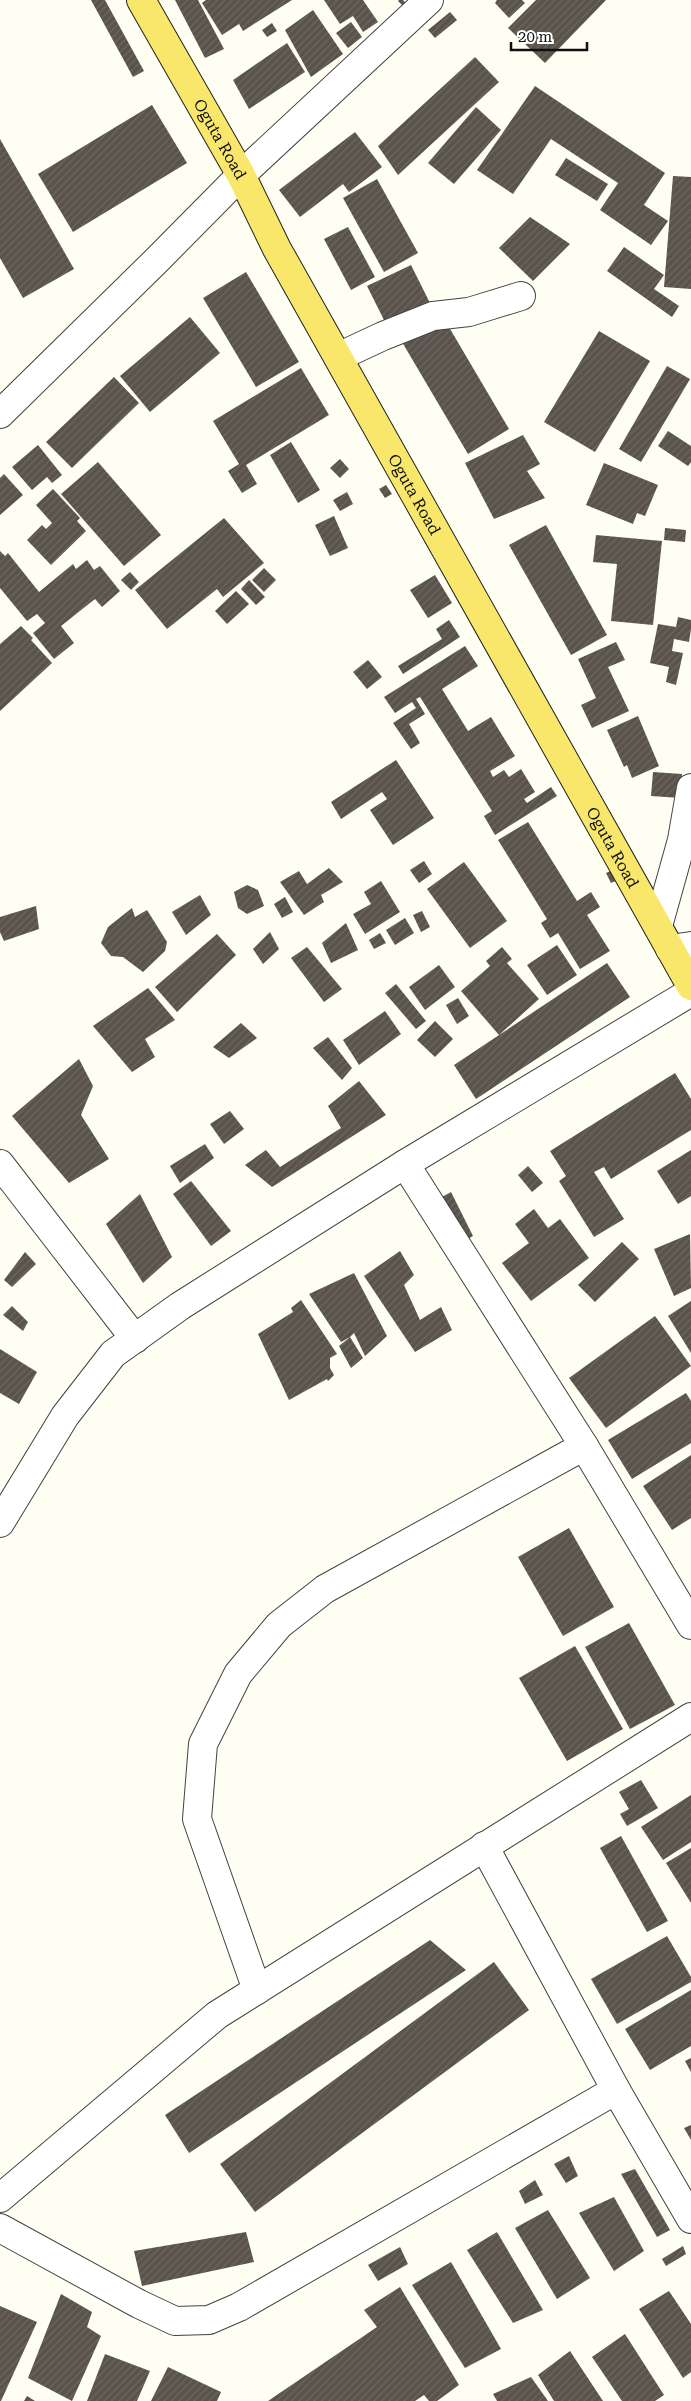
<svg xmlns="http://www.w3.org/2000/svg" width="691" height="2401" font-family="'Roboto Serif',serif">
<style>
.building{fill:url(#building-hatch)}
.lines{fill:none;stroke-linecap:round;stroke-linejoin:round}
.minor-casing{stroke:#434343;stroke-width:30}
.major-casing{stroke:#212121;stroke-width:30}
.minor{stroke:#fff;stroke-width:28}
.major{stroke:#f8e76b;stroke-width:28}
.labels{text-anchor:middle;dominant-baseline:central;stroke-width:5;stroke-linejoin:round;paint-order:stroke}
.street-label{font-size:16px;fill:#101010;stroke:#fff}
</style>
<defs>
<pattern id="building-hatch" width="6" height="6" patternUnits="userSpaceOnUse" patternTransform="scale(1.25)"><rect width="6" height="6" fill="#59534c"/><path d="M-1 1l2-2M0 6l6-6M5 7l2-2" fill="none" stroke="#6c6761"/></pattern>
</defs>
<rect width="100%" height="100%" fill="#fffef3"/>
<g class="building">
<polygon points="91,0 105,0 144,71 133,77"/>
<polygon points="175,0 198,0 224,49 205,58"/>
<polygon points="206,0 292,0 243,31 239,24 222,35 202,3"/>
<polygon points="324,0 363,0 378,22 363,32 353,16 340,24"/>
<polygon points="399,0 403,0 411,8 408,11 398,1"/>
<polygon points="497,0 522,0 525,3 509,18 495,3"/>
<polygon points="536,0 606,0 545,63 508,28"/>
<polygon points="313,10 343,54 311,77 285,30"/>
<polygon points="450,12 457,20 435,38 428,30"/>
<polygon points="351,22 362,37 348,48 336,33"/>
<polygon points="272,23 277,31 267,37 262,30"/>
<polygon points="287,43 305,72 249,109 233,80"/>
<polygon points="475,57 499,82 398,175 378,146"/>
<polygon points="535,86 665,173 644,205 668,221 651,245 600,210 618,183 551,139 513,194 477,170"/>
<polygon points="152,105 187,163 73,232 38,174"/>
<polygon points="476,107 501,130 454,184 428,163"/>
<polygon points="355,132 382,167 349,192 343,184 300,217 279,190"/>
<polygon points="0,139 74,269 23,298 0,258"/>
<polygon points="566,158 608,184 597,201 555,175"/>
<polygon points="673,176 691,177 691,289 664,287"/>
<polygon points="377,179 418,253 384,272 343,198"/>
<polygon points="530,217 570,244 533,281 499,248"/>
<polygon points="348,227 375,277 351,290 324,239"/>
<polygon points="624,247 664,275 654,289 679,306 672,317 607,271"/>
<polygon points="411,265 430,303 386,324 367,286"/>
<polygon points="246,272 299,362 256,387 203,298"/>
<polygon points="190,317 220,353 150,412 120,376"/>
<polygon points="443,317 509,429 468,454 402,342"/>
<polygon points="599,331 650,361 595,452 544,422"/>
<polygon points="667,366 690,379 641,462 619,449"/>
<polygon points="301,368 329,415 246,465 257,484 242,493 228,471 239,464 213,421"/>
<polygon points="114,377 139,403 72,468 46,442"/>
<polygon points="668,431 691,446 691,462 688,466 658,446"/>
<polygon points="523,435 540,464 527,471 545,498 494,519 465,463"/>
<polygon points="291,442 320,490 298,503 270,455"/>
<polygon points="38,445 62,475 52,483 47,477 32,490 12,467"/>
<polygon points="340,459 349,469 340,478 330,468"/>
<polygon points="98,462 161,535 124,566 61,494"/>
<polygon points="604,463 658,485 645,516 637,513 633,524 586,505"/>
<polygon points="4,474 23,495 0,515 0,478"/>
<polygon points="386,485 392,494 385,498 379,489"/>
<polygon points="53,489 80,518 77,521 86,531 51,565 27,540 42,525 46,529 52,523 36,505"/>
<polygon points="347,492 353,504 340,511 333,500"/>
<polygon points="334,516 348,548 330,556 315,525"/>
<polygon points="224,518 264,563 223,597 217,589 167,629 135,590"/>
<polygon points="546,525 607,635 571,655 509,545"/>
<polygon points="665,528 686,530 685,542 664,540"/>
<polygon points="596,535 662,541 653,625 611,621 617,564 593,562"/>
<polygon points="0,551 5,556 8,553 39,592 73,564 76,569 87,560 94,570 100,566 120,591 102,607 95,599 61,626 74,643 54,659 33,633 45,623 37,614 27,621 0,588"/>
<polygon points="264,568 276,580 264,592 252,580"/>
<polygon points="130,572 139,582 131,590 121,580"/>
<polygon points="435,575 452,603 428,618 410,590"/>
<polygon points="249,580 265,597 256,605 241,589"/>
<polygon points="236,591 249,604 227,624 215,611"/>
<polygon points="678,617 691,620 691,629 689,642 674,639 672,651 683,653 676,685 666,682 669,667 650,663 658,624 676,627"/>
<polygon points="449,620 460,637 403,674 398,666 442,639 436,629"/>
<polygon points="21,626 33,638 31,640 52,663 0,711 0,644"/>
<polygon points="616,642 625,660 608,667 629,711 592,728 581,705 596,698 578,659"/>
<polygon points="465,646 478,666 442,689 468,731 491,717 515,756 490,771 493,777 504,770 509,777 521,769 535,792 524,799 527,803 551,787 557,796 495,835 484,816 492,811 420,697 416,699 425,714 409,724 420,743 411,749 393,723 416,708 412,702 395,713 384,697"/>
<polygon points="368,660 382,677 367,689 353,672"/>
<polygon points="638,716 659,766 632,778 627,765 624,767 607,730"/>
<polygon points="396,760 434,818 393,845 370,810 387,799 382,792 341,819 331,802"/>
<polygon points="653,772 682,774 680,798 651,796"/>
<polygon points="528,822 577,901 591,892 600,907 587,915 610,951 580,969 558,933 550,938 541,923 547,919 498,840"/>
<polygon points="424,861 432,874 419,883 410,870"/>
<polygon points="464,862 507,921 470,948 427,889"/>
<polygon points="329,868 343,882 321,895 324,902 304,915 280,882 299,871 307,884"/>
<polygon points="615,869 620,879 611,883 606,873"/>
<polygon points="381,881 400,912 365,934 353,914 371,904 364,892"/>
<polygon points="247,885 258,890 264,906 247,914 238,908 234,892"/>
<polygon points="200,895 211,915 186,935 172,912"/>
<polygon points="285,897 293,912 282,918 274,904"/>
<polygon points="36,906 39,929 4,941 0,932 0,917"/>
<polygon points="132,908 135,917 147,910 167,942 165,951 143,972 123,957 111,956 101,943 108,927"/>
<polygon points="422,911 430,927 421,932 413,915"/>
<polygon points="405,918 414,933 395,945 386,930"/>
<polygon points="346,923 358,950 331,963 322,943"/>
<polygon points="270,932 279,949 263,964 253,949"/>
<polygon points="380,933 386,943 374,949 369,940"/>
<polygon points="217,934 236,955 177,1012 155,987"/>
<polygon points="557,945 577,975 547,995 527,965"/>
<polygon points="307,947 342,989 324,1002 291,958"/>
<polygon points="502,947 512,959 507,963 539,999 499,1035 461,991 490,966 486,961"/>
<polygon points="607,963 630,997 476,1099 454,1065"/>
<polygon points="439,965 455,987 425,1010 409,987"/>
<polygon points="396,984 426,1021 416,1029 385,993"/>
<polygon points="148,988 175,1020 145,1039 155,1057 132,1072 93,1026"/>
<polygon points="458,998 469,1016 457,1024 446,1005"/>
<polygon points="385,1011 401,1034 359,1065 343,1040"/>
<polygon points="435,1021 453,1039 435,1057 417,1040"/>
<polygon points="241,1023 257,1038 229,1058 213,1047"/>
<polygon points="328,1037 352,1068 342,1080 313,1048"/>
<polygon points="79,1059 93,1086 81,1115 109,1159 69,1183 12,1116"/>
<polygon points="675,1073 691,1099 691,1130 611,1179 604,1167 594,1172 624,1219 594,1237 559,1181 566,1176 550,1151"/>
<polygon points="359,1081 386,1115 272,1187 245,1165 266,1150 280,1167 341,1128 328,1106"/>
<polygon points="230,1111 244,1129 224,1144 210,1124"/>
<polygon points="205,1144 214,1158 180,1183 170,1166"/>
<polygon points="691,1150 691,1196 678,1204 657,1171"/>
<polygon points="528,1166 543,1183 532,1192 518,1175"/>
<polygon points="191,1181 231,1231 211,1246 173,1194"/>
<polygon points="451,1192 473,1236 462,1242 440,1198"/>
<polygon points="140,1194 172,1257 143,1283 106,1224"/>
<polygon points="534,1209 548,1228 560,1219 589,1258 531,1301 502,1263 529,1243 515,1224"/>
<polygon points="690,1234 691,1288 674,1296 654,1249"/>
<polygon points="622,1242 639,1259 595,1302 578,1285"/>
<polygon points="400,1251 414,1275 404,1285 420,1320 441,1307 452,1330 415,1352 364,1276"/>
<polygon points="25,1252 36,1264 12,1287 4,1280"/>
<polygon points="354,1273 387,1336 365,1356 354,1333 350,1337 363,1358 351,1368 339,1346 350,1337 341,1342 309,1294"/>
<polygon points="301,1300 337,1354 330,1358 330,1368 334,1375 328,1381 327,1379 289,1400 258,1334 293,1312 291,1308"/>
<polygon points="691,1301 691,1353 668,1316"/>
<polygon points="12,1306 28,1322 23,1331 3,1315"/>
<polygon points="655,1316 691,1366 606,1428 569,1378"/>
<polygon points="0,1349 37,1372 19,1404 0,1393"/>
<polygon points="686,1393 691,1401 691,1443 632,1479 608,1440"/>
<polygon points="691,1455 691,1518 672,1530 643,1486"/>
<polygon points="569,1528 614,1607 563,1636 518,1557"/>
<polygon points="629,1623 675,1705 630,1729 585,1647"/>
<polygon points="575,1646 623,1729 567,1761 519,1678"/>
<polygon points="641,1780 658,1808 627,1826 620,1814 629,1809 619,1792"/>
<polygon points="691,1795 691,1842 663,1860 641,1827"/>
<polygon points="621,1836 668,1921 647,1932 600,1848"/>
<polygon points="691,1848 691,1903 666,1863"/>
<polygon points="667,1936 691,1977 691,1982 617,2024 591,1979"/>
<polygon points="430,1940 466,1970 189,2153 165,2115"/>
<polygon points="494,1962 529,2010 255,2212 220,2164"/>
<polygon points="691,1990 691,2046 650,2070 625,2029"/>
<polygon points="691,2058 691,2072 685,2061"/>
<polygon points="691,2125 691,2140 684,2128"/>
<polygon points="569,2156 578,2176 566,2183 554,2164"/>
<polygon points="635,2169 670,2230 657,2237 621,2174"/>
<polygon points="535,2180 543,2195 525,2204 519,2191"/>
<polygon points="614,2197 644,2251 614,2271 579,2213"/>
<polygon points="548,2210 590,2278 557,2299 515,2228"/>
<polygon points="246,2232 254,2262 142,2286 134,2251"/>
<polygon points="497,2232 543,2310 513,2323 467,2250"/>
<polygon points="683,2246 686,2254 666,2266 662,2259"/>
<polygon points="400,2247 408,2264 378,2281 368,2265"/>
<polygon points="451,2262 501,2349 465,2368 412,2285"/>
<polygon points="400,2287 459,2385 437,2401 429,2401 424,2395 415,2401 268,2401 377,2327 364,2310"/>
<polygon points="669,2291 691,2324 691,2372 683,2378 639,2309"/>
<polygon points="61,2294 92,2312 87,2327 101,2336 72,2401 28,2378"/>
<polygon points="0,2306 37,2322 1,2401 0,2401"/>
<polygon points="625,2334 664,2395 655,2401 622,2401 592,2357"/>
<polygon points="570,2351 603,2401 554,2401 538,2375"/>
<polygon points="105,2354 150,2371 137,2401 87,2401"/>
<polygon points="168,2367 221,2392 217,2401 151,2401"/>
<polygon points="531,2377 548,2401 497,2401 493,2394"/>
<polygon points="27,2396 35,2401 24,2401"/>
</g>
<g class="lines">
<g class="minor-casing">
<g id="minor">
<polyline points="338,357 383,336 433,316 469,312 521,296"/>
<polyline points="0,414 157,260 241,175 429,0"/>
<polyline points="658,926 682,840 691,788"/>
<polyline points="670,949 691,946"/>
<polyline points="0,1164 135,1339"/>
<polyline points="405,1164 584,1446 691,1625"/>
<polyline points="0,1523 65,1416 113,1354 180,1306 405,1164 691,992"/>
<polyline points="484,1846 616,2090 691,2219"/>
<polyline points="257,1990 197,1819 203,1744 238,1674 279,1625 325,1589 584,1446"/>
<polyline points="0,2198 217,2015 691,1717"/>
<polyline points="0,2228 139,2304 175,2321 209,2320 239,2307 616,2090"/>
</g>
</g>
<g class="major-casing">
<g id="major">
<path id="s1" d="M141,0L241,175L277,249L691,986"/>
</g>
</g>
<use href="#minor" class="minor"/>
<use href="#major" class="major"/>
</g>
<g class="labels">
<g class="street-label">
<text stroke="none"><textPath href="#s1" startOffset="160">Oguta Road</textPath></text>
<text stroke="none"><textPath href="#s1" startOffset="565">Oguta Road</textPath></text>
<text stroke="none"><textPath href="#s1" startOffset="970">Oguta Road</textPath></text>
</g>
</g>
<path d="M511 42v8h76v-8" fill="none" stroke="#101010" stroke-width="2.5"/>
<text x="518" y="42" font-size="15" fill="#101010" stroke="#ffffff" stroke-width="4" paint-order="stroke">20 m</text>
</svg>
